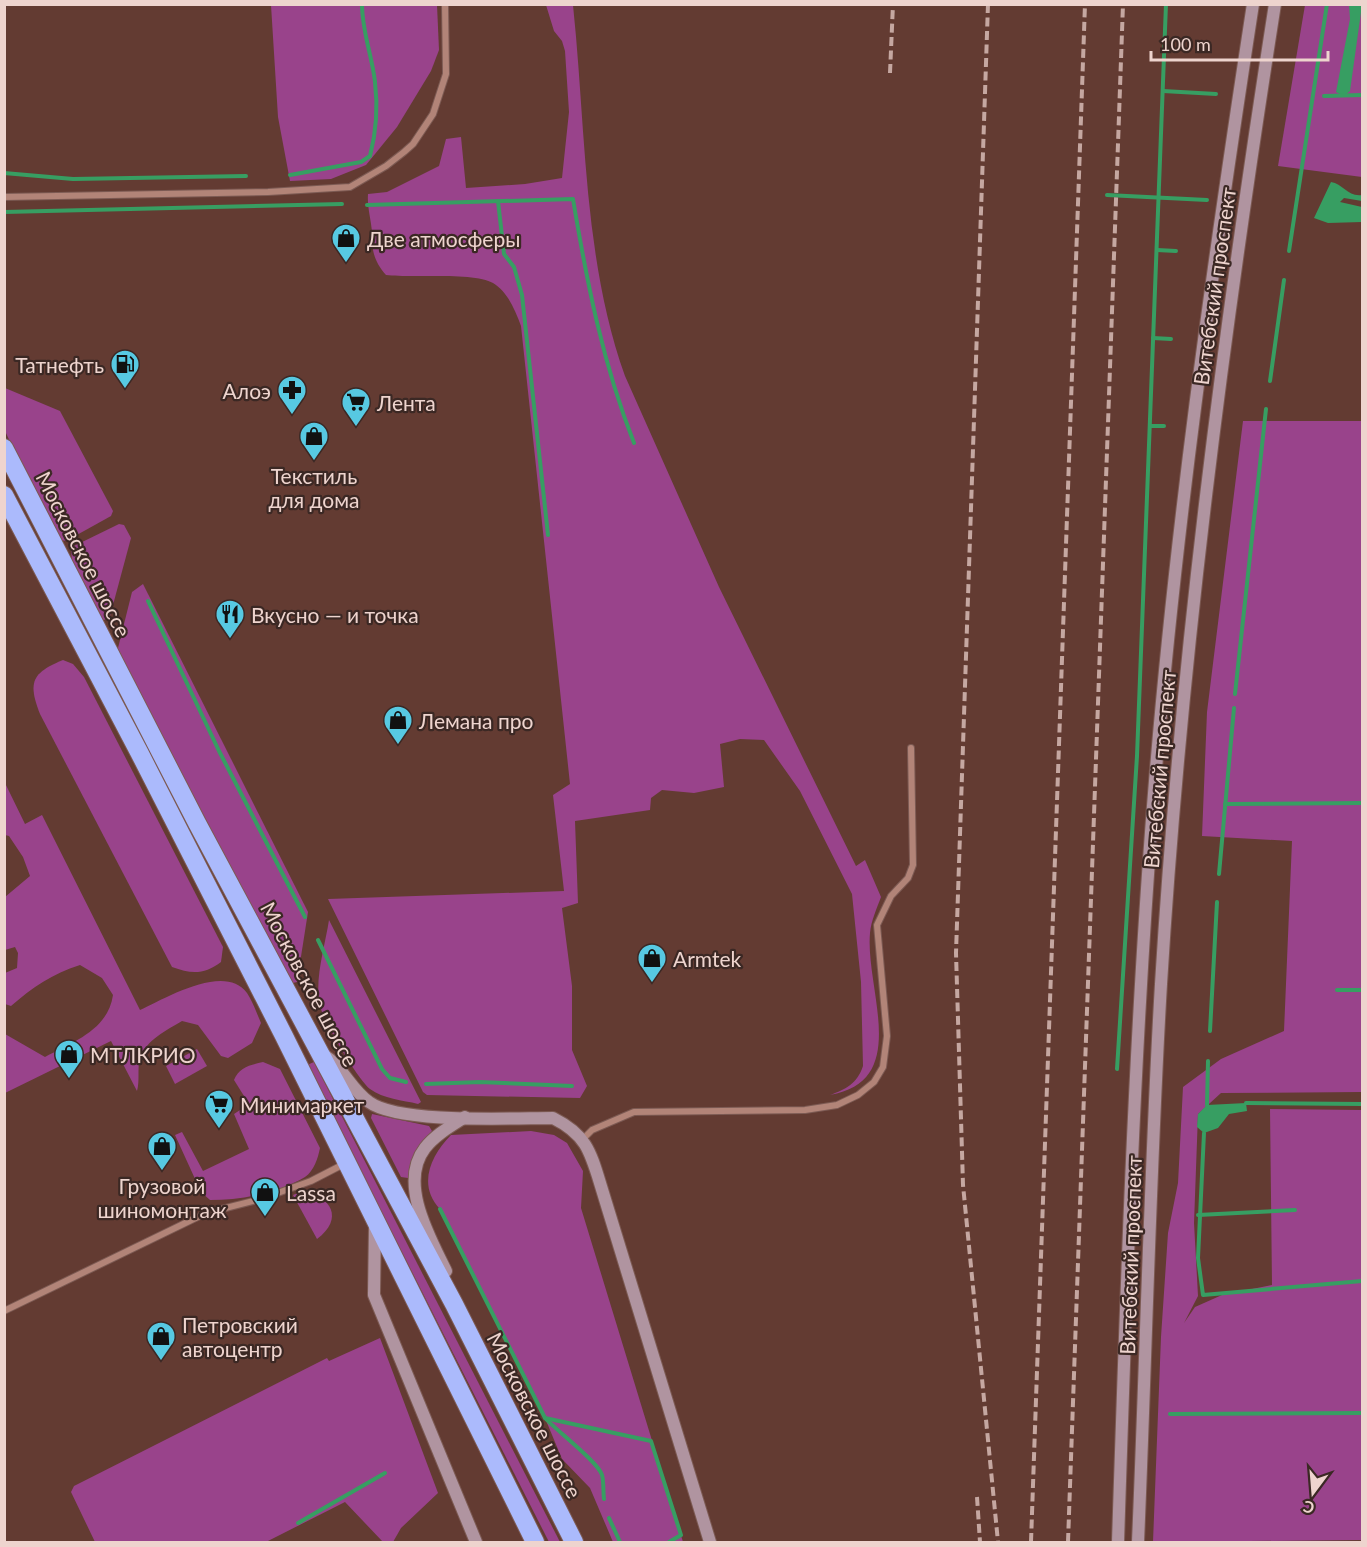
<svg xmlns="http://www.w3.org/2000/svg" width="1367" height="1547" font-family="Lato,sans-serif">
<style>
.green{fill:#99438b}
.water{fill:#379e62}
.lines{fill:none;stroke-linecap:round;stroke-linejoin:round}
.stream{stroke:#379e62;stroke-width:4}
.street-casing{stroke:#7c5a53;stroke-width:8}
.secondary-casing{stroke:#7c5a53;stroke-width:14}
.highway-casing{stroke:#7c5a53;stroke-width:20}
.street{stroke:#b28478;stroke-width:6}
.secondary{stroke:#b094a0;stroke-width:12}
.highway{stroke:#abbafc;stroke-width:18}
.rail{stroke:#c5a7a1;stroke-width:4;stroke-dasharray:9 4.5;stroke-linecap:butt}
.labels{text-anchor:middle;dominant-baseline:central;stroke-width:4.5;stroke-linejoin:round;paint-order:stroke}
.poi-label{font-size:21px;fill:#eed4ce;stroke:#3b2824;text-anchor:start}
.street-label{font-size:21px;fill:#eed4ce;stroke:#3b2824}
</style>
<rect width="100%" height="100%" fill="#633b32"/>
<g class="green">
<polygon points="271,5 437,5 439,50 431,71 397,127 366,165 331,179 290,181 278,117"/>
<path d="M546,5H573C586,128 583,259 625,376L719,587L856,866L865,860L881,897C877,908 871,921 870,933C865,989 912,1081 830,1095C846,1089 857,1084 863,1066L861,982L852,894L800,791L764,740L740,739L720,744L724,787L694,793L662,790L651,798L650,810L575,821L578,903L562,908L572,986V1050L587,1086L580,1098L427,1095L423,1092L328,899L564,891L553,795L570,784L521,326C515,310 508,292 493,283C475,272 411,278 386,275C373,260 372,250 372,232C371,219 367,207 368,194L387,192L439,166L446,139L461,137L466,188L525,184L562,178L569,112L565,51L562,41L554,31Z"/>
<polygon points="1305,5 1362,5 1362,177 1278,166"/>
<polygon points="5,388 60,411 113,511 111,516 66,541 56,539 5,431"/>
<polygon points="1243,421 1362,421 1362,1092 1221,1093 1198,1114 1194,1223 1198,1296 1184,1323 1195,1307 1222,1295 1272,1285 1270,1109 1362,1110 1362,1540 1153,1542 1161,1337 1168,1233 1178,1183 1183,1087 1221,1059 1284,1031 1292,841 1202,836 1207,712"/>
<polygon points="119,524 124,525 131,538 110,616 104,620 99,618 72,561 71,550 74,546"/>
<polygon points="143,584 308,912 297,982 293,983 127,675 117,652 132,592"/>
<path d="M63,660L73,664L84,677L223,947L221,962C204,975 191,974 172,967L40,714C28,683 31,673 63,660Z"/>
<path d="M5,783L25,824L42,815L140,1010C164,999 225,962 247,993C253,1002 257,1014 261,1023L252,1043L228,1058L221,1056L198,1025L182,1021C167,1030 146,1040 140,1058C137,1069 140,1080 137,1091L111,1041L5,1093V1034L45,1057C73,1042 108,1030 113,995L102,978L80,965C52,974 33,987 11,1006L5,1004V973L17,968L18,953L15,947L5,950V897L30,876L23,857L9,836L5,835Z"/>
<path d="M329,920L421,1102L418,1104C403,1100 383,1099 370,1089C358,1080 324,1022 320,1006C314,980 325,946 329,920Z"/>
<polygon points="197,1049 207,1066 175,1084 166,1066"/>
<path d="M263,1062L280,1069L320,1148C318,1158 314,1171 305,1177C278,1193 241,1200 210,1200L201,1192L175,1135L182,1132L203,1171L249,1149L234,1114L249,1104L234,1080C239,1067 250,1065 263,1062Z"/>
<polygon points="314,1062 560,1542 549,1542 307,1065"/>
<polygon points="372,1114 429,1126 432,1131 416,1152 408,1178 401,1177 371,1118"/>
<path d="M531,1131L554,1135L567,1143L583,1171L581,1208L683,1542H613L590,1488L562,1459L545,1418L440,1209C417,1185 431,1155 451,1135Z"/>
<path d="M301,1192C332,1195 344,1219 317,1239L293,1195Z"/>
<polygon points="380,1338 438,1493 401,1528 393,1542 383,1542 345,1502 266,1542 95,1542 71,1492 74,1486 327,1358 329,1361"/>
</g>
<g class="water">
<polygon points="1349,5 1362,5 1350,91 1344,96 1336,92 1350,19"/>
<path d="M1331,182C1343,184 1348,197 1362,195V201L1344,198L1340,202L1362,207V222L1328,223L1314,218Z"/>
<polygon points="1246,1103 1247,1111 1229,1114 1218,1128 1204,1133 1197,1127 1198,1114 1207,1105"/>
</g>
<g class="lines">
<g class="stream">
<polyline points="1163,91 1216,94"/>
<polyline points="1324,96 1362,95"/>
<polyline points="4,173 73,179 246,176"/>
<path d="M290,175L361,162L370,156C376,133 378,107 375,82C372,55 362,32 362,4"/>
<polyline points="1107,195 1207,200"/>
<polyline points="498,201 504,254 514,267 522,295 548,535"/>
<path d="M367,205L573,199C587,283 603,364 634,443"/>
<polyline points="4,212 342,204"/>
<polyline points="1157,250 1176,251"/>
<polyline points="1289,251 1327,4"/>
<polyline points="1153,338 1171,339"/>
<polyline points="1270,381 1284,280"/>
<polyline points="1150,426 1164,426"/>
<polyline points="148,601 219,751 305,917"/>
<polyline points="1235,694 1266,409"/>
<polyline points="1225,804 1362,803"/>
<polyline points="1219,874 1234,708"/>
<polyline points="318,940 382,1069 390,1078 406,1082"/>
<polyline points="1337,990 1362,990"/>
<polyline points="1210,1031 1217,902"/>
<polyline points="1117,1069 1137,756 1166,4"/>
<polyline points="426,1084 480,1082 572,1086"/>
<polyline points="1246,1103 1362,1104"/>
<polyline points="1207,1105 1208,1061"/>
<polyline points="1204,1133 1198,1258 1203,1295 1362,1281"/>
<path d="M440,1209L545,1418C557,1431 598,1462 602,1475C604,1482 603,1492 604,1499"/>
<polyline points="1198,1215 1295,1210"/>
<polyline points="1170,1414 1362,1413"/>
<polyline points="545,1418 651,1441 681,1535 669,1542"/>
<polyline points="609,1518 620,1542"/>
<polyline points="298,1523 385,1473"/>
</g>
<g class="street-casing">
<g id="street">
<polyline points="4,197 268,192 350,187 386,166 404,152 413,144 433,114 446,74 445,4"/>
<polyline points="583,1139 592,1130 634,1112 805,1110 837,1105 858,1095 874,1082 883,1067 887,1036 877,925 891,896 908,878 913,865 911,748"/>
<polyline points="4,1311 206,1213 261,1199 311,1181 344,1164"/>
</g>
</g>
<g class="secondary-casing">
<g id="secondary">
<path d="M324,1055C343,1067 351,1090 369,1102C399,1124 513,1118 553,1118C585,1134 590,1150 600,1183L710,1542"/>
<polyline points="375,1224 374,1295 476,1542"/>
<path d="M446,1271C430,1238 398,1183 425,1148C435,1135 451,1126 465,1117"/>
<path d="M1118,1542C1126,1297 1134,1051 1153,806C1174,537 1212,270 1253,4"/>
<path d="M1138,1542C1146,1356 1150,1170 1161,984C1181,656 1224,329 1275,4"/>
</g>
</g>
<g class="highway-casing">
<g id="highway">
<polyline points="4,448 197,823 454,1304 574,1542"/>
<polyline points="4,495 139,752 284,1036 535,1542"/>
</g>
</g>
<use href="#street" class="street"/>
<use href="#secondary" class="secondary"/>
<use href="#highway" class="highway"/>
<g class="rail">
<polyline points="988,4 956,953 963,1185 998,1542"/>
<polyline points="890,73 893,4"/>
<polyline points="977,1497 980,1542"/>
<polyline points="1031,1542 1085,4"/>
<polyline points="1068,1542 1123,4"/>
</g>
</g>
<defs>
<g id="shop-pin" transform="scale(1.5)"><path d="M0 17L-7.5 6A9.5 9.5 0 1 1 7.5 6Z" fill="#57c9e2" stroke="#3b2824"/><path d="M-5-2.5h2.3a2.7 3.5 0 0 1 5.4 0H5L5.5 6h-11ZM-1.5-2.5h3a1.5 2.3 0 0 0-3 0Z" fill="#111"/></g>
<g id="fuel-pin" transform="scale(1.5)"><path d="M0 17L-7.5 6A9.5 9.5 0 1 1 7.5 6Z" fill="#57c9e2" stroke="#3b2824"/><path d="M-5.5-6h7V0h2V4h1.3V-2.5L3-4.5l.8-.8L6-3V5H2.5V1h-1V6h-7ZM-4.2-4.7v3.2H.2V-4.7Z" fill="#111"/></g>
<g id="pharmacy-pin" transform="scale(1.5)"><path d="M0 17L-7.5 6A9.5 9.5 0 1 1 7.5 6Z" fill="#57c9e2" stroke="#3b2824"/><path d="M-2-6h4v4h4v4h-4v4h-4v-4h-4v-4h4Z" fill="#111"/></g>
<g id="supermarket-pin" transform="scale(1.5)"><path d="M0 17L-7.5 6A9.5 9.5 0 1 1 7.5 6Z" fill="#57c9e2" stroke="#3b2824"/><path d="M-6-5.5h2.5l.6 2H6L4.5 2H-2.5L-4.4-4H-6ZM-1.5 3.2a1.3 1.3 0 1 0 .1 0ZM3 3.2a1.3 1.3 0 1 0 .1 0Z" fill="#111"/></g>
<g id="restaurant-pin" transform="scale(1.5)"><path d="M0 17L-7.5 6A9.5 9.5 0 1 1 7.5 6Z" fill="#57c9e2" stroke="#3b2824"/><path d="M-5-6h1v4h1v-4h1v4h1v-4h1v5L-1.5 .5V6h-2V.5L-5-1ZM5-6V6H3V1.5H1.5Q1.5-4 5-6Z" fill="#111"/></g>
</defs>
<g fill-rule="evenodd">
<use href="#shop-pin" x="346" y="238"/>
<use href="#fuel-pin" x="125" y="364"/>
<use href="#pharmacy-pin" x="292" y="390"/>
<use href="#supermarket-pin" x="356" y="402"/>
<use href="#shop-pin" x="314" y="436"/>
<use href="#restaurant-pin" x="230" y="614"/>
<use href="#shop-pin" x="398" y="720"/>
<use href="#shop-pin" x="652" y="958"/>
<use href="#shop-pin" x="69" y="1054"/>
<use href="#supermarket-pin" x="219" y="1104"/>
<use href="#shop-pin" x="162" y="1146"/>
<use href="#shop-pin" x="265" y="1192"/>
<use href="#shop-pin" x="161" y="1336"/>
</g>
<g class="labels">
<g class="poi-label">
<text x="367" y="238">Две атмосферы</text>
<text x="104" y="364" text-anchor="end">Татнефть</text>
<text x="271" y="390" text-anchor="end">Алоэ</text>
<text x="377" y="402">Лента</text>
<text x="314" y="475" text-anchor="middle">Текстиль<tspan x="314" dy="24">для дома</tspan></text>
<text x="251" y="614">Вкусно — и точка</text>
<text x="419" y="720">Лемана про</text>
<text x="673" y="958">Armtek</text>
<text x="90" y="1054">МТЛКРИО</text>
<text x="240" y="1104">Минимаркет</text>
<text x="162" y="1185" text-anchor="middle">Грузовой<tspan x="162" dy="24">шиномонтаж</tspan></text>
<text x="286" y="1192">Lassa</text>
<text x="182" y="1324">Петровский<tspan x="182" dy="24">автоцентр</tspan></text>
</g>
<g class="street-label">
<text transform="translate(1214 286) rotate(-82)">Витебский проспект</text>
<text transform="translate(84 554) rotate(63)">Московское шоссе</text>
<text transform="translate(1159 769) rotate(-85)">Витебский проспект</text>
<text transform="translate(310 984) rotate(62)">Московское шоссе</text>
<text transform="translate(1130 1255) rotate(-88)">Витебский проспект</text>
<text transform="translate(535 1415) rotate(63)">Московское шоссе</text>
</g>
</g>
<rect width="1367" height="1547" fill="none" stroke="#eed4ce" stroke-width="12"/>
<g transform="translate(1313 1493) rotate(196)" stroke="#3b2824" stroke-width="4.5" paint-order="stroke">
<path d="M0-4.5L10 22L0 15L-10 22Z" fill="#eed4ce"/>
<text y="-9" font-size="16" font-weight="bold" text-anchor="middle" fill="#eed4ce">С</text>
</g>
<path d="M1151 51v9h177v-9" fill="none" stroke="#eed4ce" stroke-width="3"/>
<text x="1160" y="51" font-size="18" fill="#eed4ce" stroke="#3b2824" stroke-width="4.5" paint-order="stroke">100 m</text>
</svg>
